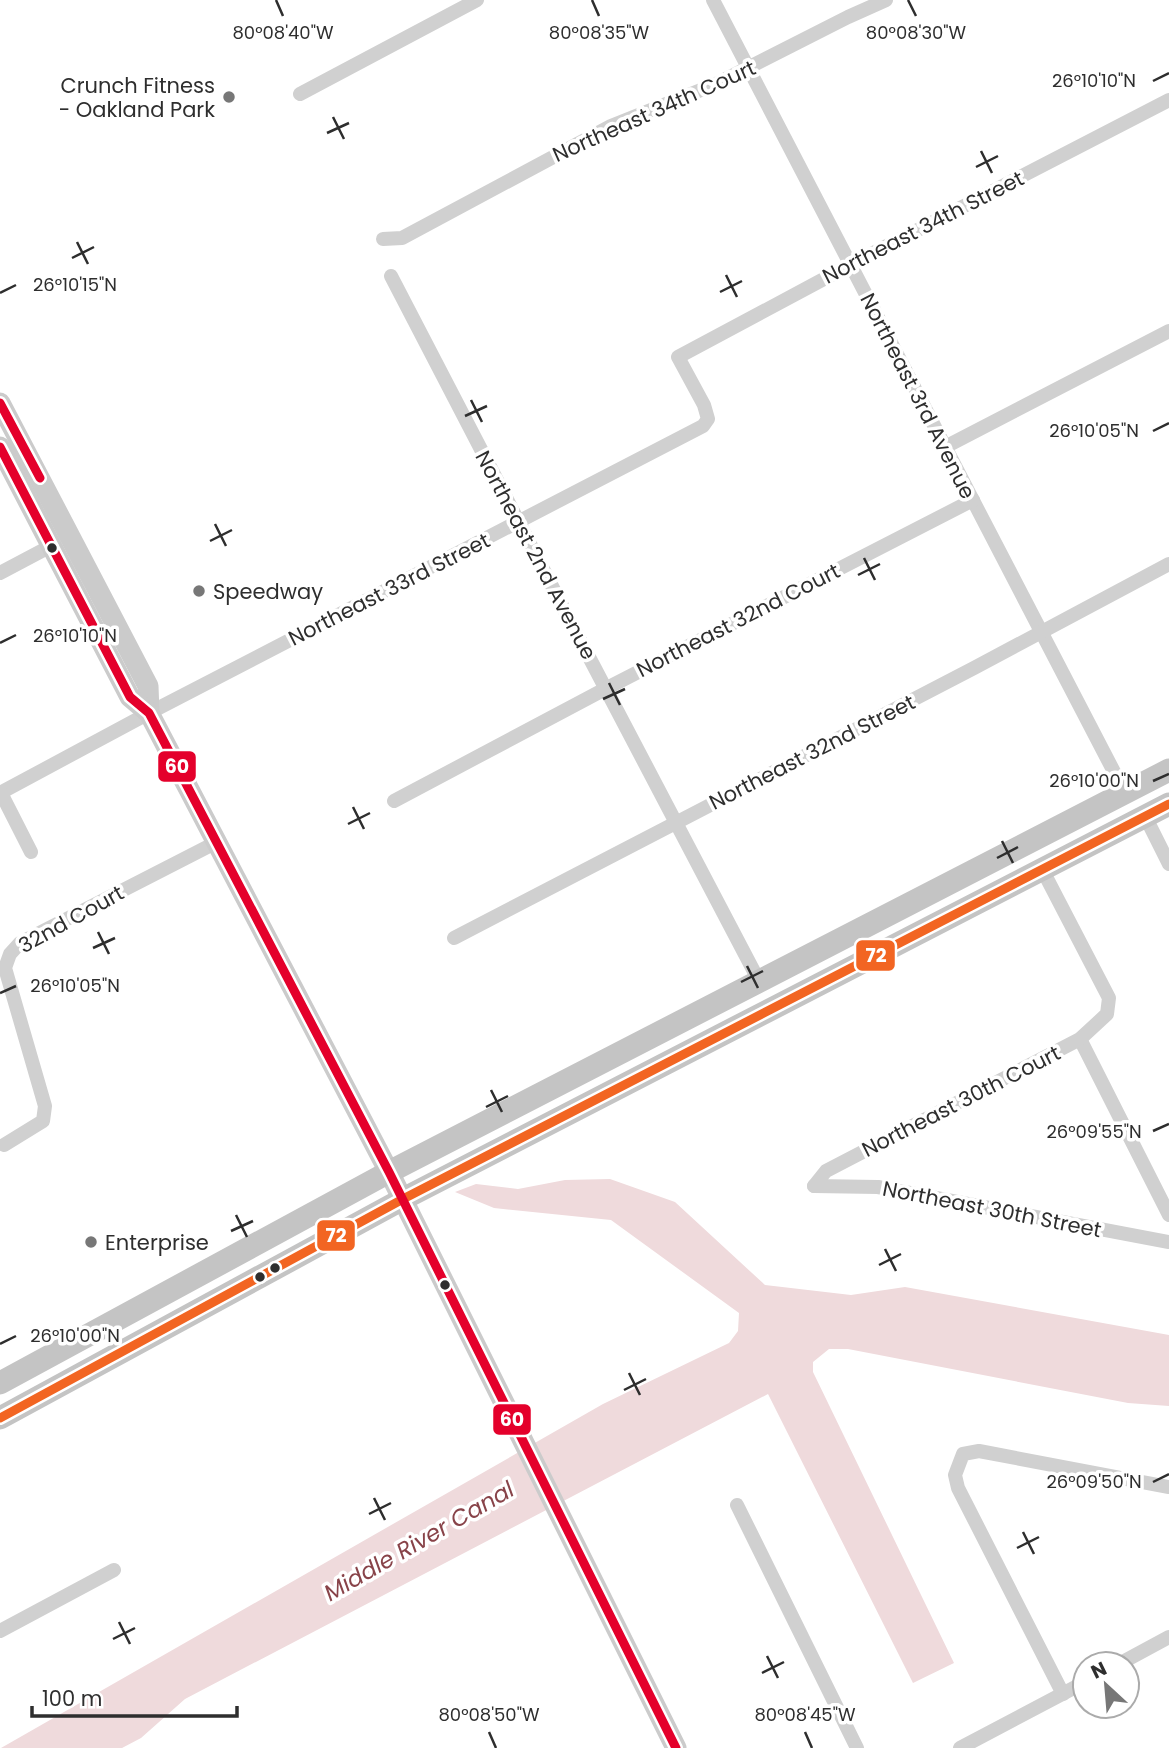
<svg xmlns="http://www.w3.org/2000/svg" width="1169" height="1748" font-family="Poppins,sans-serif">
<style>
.water{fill:#efdadc}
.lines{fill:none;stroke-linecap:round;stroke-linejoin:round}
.street{stroke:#d0d0d0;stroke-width:14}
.secondary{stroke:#cbcbcb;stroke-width:21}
.primary{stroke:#c4c4c4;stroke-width:23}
.bus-1-casing{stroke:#fff;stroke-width:14}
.bus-2-casing{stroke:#fff;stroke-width:14}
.bus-1{stroke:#f26522;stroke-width:9}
.bus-2{stroke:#e4002b;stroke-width:9}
.ticks{fill:none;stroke:#2e2e2e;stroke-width:2.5}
.poi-dot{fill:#777;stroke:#fff;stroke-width:2.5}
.bus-dot{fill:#2e2e2e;stroke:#fff;stroke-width:2.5}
.labels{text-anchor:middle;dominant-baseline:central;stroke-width:7;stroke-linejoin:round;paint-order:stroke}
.poi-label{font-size:21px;fill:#2e2e2e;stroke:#fff;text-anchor:start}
.street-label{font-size:21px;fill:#2e2e2e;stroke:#fff}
.water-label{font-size:23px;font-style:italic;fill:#884349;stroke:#fff}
.ticks-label{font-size:18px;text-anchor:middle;fill:#2e2e2e;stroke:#fff;stroke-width:7;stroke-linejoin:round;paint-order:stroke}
.line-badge{stroke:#fff;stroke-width:2.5}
.badge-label{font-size:19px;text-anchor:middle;font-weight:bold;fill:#fff}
</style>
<rect width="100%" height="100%" fill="#fff"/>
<polygon class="water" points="610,1179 675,1202 765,1285 851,1295 905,1287 1169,1335 1169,1406 1128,1403 848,1349 829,1349 813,1362 813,1372 954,1663 913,1683 768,1394 185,1699 141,1738 122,1748 1,1748 603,1404 729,1343 738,1331 739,1313 611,1220 494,1208 455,1192 476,1184 518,1189 565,1180"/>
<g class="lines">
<g class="street">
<polyline points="713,0 1125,793"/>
<polyline points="300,94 477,0"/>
<polyline points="383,239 402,238 611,126 716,84 848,17 886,0"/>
<path d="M391,276C512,512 636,746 759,981"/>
<polyline points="945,447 1169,331"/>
<polyline points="0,573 51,546"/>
<polyline points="0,793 149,713 703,426 708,419 704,405 678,357 850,265 1169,100"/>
<polyline points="1,793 31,852"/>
<polyline points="394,801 607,688 973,500"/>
<polyline points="1145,816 1169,864"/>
<polyline points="454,938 974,668 1169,564"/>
<polyline points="1080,1039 1169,1215"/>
<polyline points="4,1145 43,1121 45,1106 5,968 10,954 20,943 217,842"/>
<polyline points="814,1186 826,1171 1080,1039 1107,1014 1109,998 1042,869"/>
<polyline points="814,1186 878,1187 1169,1242"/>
<polyline points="737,1505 857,1748"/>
<polyline points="0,1631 114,1570"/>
<polyline points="1119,1664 1169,1637"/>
<polyline points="1063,1694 958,1488 955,1475 963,1454 979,1451 1169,1487"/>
<polyline points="960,1748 1085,1682"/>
</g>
<g class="secondary">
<polyline points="0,403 148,686 149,713"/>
<polyline points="0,447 130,697 149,713 389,1172 676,1748"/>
</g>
<g class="primary">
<polyline points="0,1383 389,1172 1169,770"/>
<polyline points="0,1418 403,1199 1169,804"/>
</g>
<g class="bus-1-casing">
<polyline id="bus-1" points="0,1418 403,1199 1169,804"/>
</g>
<g class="bus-2-casing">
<g id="bus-2">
<polyline points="0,403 40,478"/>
<polyline points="0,447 130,697 149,713 389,1172 676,1748"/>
</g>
</g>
<use href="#bus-1" class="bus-1"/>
<use href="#bus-2" class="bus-2"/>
</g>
<path class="ticks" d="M276,0L283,16M592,0L599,16M908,0L916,16M1153,81L1169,73M333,117L344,139M327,133L349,123M981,151L992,173M976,167L998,156M77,242L88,264M72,258L94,247M726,275L737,297M720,292L742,281M0,293L16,285M471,400L482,422M465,416L487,406M1153,431L1169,423M215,524L226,546M210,541L232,530M864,558L875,580M858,575L880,564M0,643L16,635M609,683L620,705M603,699L625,689M1153,781L1169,774M353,807L364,829M348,824L370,813M1002,841L1013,863M997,858L1018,847M98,932L109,954M93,948L115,938M747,966L758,988M741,982L763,971M0,993L16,986M491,1090L502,1112M486,1107L508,1096M1153,1131L1169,1124M236,1215L247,1237M231,1231L253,1221M885,1249L896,1271M879,1265L901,1254M0,1344L16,1336M629,1373L640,1395M624,1390L646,1379M1153,1482L1169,1474M374,1498L385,1520M369,1514L391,1503M1023,1532L1034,1554M1017,1548L1039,1537M119,1622L130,1644M113,1639L135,1628M767,1656L778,1678M762,1673L784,1662M489,1732L496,1748M805,1732L812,1748"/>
<g class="poi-dot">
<circle cx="229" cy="97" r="7"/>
<circle cx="199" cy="591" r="7"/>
<circle cx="91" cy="1242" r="7"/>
</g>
<g class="bus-dot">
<circle cx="52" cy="548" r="6"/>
<circle cx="275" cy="1268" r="6"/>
<circle cx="260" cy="1277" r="6"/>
<circle cx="445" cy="1285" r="6"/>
</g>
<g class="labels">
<g class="poi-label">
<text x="215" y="85" text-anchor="end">Crunch Fitness<tspan x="215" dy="24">- Oakland Park</tspan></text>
<text x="213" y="591">Speedway</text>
<text x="105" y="1242">Enterprise</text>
</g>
<g class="street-label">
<text transform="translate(654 111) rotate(-24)">Northeast 34th Court</text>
<text transform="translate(923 227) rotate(-27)">Northeast 34th Street</text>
<text transform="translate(918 396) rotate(63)">Northeast 3rd Avenue</text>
<text transform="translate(536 555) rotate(62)">Northeast 2nd Avenue</text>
<text transform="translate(389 589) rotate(-27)">Northeast 33rd Street</text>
<text transform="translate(738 620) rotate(-27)">Northeast 32nd Court</text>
<text transform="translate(812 752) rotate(-27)">Northeast 32nd Street</text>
<text transform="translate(71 919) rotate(-29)">32nd Court</text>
<text transform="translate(961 1101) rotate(-27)">Northeast 30th Court</text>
<text transform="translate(992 1209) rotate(11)">Northeast 30th Street</text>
</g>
<g class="water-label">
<text transform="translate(419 1541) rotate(-30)">Middle River Canal</text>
</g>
</g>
<g class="ticks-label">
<text x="283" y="39">80°08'40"W</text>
<text x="599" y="39">80°08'35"W</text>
<text x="916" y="39">80°08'30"W</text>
<text x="1094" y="87">26°10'10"N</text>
<text x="75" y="291">26°10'15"N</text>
<text x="1094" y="437">26°10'05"N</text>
<text x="75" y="642">26°10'10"N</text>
<text x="1094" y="787">26°10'00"N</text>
<text x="75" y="992">26°10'05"N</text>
<text x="1094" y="1138">26°09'55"N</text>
<text x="75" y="1342">26°10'00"N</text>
<text x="1094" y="1488">26°09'50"N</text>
<text x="489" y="1721">80°08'50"W</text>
<text x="805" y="1721">80°08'45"W</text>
</g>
<g class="line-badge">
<rect x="157" y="750" width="40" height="33" rx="7" fill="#e4002b"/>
<rect x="855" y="939" width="41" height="33" rx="7" fill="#f26522"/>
<rect x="316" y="1219" width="40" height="33" rx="7" fill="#f26522"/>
<rect x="492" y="1403" width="40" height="33" rx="7" fill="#e4002b"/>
</g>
<g class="badge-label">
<text x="177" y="773">60</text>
<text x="876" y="962">72</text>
<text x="336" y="1242">72</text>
<text x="512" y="1426">60</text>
</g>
<g transform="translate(1106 1685) rotate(334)"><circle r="33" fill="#ffffff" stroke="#ababab" stroke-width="2"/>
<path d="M0-5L12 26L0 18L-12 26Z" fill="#777777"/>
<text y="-10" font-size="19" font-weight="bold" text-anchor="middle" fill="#2e2e2e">N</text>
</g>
<path d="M32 1706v10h205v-10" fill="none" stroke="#2e2e2e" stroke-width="3.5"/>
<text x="42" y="1706" font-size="21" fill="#2e2e2e" stroke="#ffffff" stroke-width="5" paint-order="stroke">100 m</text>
</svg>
